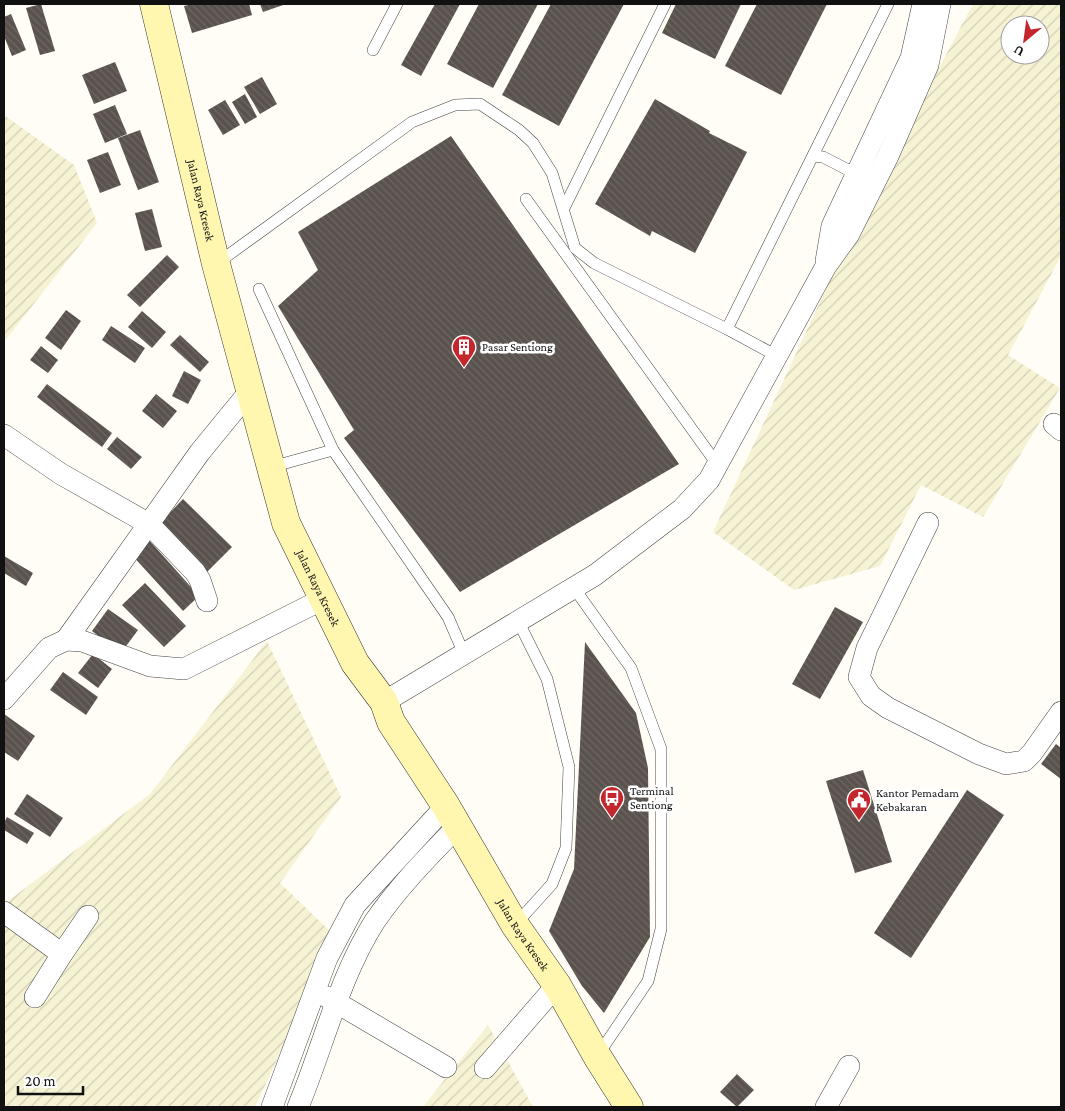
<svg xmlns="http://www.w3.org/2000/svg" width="1065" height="1111" font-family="'Crimson Pro',serif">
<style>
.farmland{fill:url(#farmland-furrows);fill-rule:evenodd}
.building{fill:url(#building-back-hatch)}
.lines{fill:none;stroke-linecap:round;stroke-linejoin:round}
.service-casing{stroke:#444;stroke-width:12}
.minor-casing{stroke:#444;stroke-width:22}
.secondary-casing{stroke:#333;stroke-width:29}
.service{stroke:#fff;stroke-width:11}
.minor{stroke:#fff;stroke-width:21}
.secondary{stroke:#fff6b0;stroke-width:28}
.labels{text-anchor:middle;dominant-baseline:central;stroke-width:5;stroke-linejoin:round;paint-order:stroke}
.street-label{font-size:12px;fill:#111;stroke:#fff}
.poi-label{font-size:12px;fill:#111;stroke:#fff;text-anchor:start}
</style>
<defs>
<pattern id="farmland-furrows" width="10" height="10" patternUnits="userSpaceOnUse" patternTransform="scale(1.25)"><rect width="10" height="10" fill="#f6f3d4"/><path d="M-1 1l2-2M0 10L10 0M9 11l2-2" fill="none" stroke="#d2cfb5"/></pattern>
<pattern id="building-back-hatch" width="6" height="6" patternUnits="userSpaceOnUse" patternTransform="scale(1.25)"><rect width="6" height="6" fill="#5a524d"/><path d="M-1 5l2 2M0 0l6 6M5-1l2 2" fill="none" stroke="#6d6662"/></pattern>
</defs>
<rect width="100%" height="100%" fill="#fffdf5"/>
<g class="farmland">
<path d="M973,4H1061V256L1008,355L1060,388L983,517L921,485L880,566L794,590L713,532L860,216ZM1010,25H1040V55H1010Z"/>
<polygon points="4,115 74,165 97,223 4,342"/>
<polygon points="267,641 341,797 280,883 335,936 255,1107 4,1107 4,904 150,794"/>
<polygon points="488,1025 533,1107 423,1107"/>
</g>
<g class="building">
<polygon points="41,4 55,51 40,55 26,8"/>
<polygon points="193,4 249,4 252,15 192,33 184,6"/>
<polygon points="260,4 286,4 263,12"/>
<polygon points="435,4 460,4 421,76 401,65"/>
<polygon points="479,4 538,4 493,88 447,64"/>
<polygon points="551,4 624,4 559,126 502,95"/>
<polygon points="676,4 741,4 715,59 662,33"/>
<polygon points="757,4 827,4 781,95 725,66"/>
<polygon points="11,14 26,50 12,56 4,36 4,17"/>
<polygon points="115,62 127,91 94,104 82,75"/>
<polygon points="262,77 277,104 260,114 244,87"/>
<polygon points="245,94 257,117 245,124 232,102"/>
<polygon points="655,99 710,131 709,133 747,152 695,253 652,231 650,236 595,204"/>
<polygon points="225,100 240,125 223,135 208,110"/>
<polygon points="115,105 127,134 105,143 93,114"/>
<polygon points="140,130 159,182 138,190 118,138"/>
<polygon points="451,136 679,464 460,592 344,438 354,430 278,306 318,270 298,232"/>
<polygon points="108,152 121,185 100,193 87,160"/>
<polygon points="152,209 162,247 145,251 135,213"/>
<polygon points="167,255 179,267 140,307 127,295"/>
<polygon points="66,310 81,321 61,350 45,338"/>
<polygon points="142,311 166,332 152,348 128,327"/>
<polygon points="111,326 145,348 135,363 102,340"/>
<polygon points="180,335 209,362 200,372 170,345"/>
<polygon points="41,346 58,360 48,373 30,360"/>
<polygon points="184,371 201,380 188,404 172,396"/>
<polygon points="47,384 112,433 102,447 37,397"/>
<polygon points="156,394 177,411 163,428 142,411"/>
<polygon points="117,437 142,457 131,469 107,449"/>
<polygon points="183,499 232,547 206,573 158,525"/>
<polygon points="148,539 199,596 183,611 131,554"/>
<polygon points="4,556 33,573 26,586 4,573"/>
<polygon points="145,583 186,626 164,647 122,605"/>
<polygon points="835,607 863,622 820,699 792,684"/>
<polygon points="108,609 138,630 121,653 92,631"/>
<polygon points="585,642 636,713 648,768 650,937 604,1013 582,986 549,931 574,869"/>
<polygon points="93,654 112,669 98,688 78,673"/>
<polygon points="63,672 98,697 86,715 50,690"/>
<polygon points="4,714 35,736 18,761 4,752"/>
<polygon points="1056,744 1061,748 1061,779 1041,764"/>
<polygon points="863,770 892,862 855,873 826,781"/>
<polygon points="967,790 1004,815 911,958 874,933"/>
<polygon points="27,794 63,818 50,837 14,814"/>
<polygon points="7,817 34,833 27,844 4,830 4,823"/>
<polygon points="737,1074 754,1090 737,1107 720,1092"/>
</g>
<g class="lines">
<g class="service-casing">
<g id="service">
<polyline points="373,50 397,4"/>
<polyline points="813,156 823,157 860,176"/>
<polyline points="526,199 717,464"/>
<polyline points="564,208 665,4"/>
<polyline points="216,264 412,122 455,105 480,104 519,130 533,143 552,173 575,248 594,263 727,329 888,4"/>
<polyline points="259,289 333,450 448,617 464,654"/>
<polyline points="727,329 777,356"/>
<polyline points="271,467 333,450"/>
<polyline points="574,588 631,668 661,749 661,929 648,981 598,1055"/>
<polyline points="515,925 552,884 566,848 569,767 547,679 518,621"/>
</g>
</g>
<g class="minor-casing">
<g id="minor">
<polyline points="826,261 832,226 911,58 923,4"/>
<polyline points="1054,424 1061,430"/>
<polyline points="4,435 61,474 149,524 195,572 200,580 207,601"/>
<polyline points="928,523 867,648 859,677 871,696 888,708 979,754 1006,764 1024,761 1032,753 1061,712"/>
<polyline points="66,640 200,452 250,391"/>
<polyline points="4,699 49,648 66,640 82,641 150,666 184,669 323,599"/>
<polyline points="384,702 595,575 682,509 709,480 826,266 849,234 888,156 928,65 940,4"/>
<polyline points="4,912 62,954 88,916"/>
<polyline points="35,997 62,954"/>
<polyline points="327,997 446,1067"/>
<polyline points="485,1068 557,985"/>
<polyline points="272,1107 327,958 355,905 446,806"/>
<path d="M298,1107C323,1047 340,975 375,921C399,886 428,857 457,827"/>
<polyline points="826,1107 849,1066"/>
</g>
</g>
<g class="secondary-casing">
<g id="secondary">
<path id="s1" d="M154,4L216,264L286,523L355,663L384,702L391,722L446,806L515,925L557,985L597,1056L629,1107"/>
</g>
</g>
<use href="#service" class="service"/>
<use href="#minor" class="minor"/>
<use href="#secondary" class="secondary"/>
</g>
<defs>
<g id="building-pin" transform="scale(1.25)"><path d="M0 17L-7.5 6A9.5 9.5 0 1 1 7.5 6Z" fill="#c4262e" stroke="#fff"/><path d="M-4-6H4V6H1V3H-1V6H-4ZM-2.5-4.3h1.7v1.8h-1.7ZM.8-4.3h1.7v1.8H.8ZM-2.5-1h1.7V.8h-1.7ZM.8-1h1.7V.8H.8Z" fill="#fff"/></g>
<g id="bus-pin" transform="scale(1.25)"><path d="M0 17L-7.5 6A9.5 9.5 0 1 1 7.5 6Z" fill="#c4262e" stroke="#fff"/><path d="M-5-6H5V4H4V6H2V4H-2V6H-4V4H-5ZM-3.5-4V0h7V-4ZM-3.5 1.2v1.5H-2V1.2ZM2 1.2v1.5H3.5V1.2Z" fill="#fff"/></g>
<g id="civic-pin" transform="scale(1.25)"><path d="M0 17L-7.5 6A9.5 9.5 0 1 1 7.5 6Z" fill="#c4262e" stroke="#fff"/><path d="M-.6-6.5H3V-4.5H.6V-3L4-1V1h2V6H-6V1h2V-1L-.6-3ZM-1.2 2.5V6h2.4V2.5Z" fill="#fff"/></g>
</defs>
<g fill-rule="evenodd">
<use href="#building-pin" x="464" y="347"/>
<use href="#bus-pin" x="612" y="798"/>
<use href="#civic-pin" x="859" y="800"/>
</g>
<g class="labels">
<g class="street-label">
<text stroke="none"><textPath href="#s1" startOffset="202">Jalan Raya Kresek</textPath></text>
<text stroke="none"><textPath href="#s1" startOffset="608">Jalan Raya Kresek</textPath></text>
<text stroke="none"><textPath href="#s1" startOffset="1012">Jalan Raya Kresek</textPath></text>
</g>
<g class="poi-label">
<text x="482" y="347">Pasar Sentiong</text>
<text x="630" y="791">Terminal<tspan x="630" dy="14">Sentiong</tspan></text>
<text x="876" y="793">Kantor Pemadam<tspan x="876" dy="14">Kebakaran</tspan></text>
</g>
</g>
<rect width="1065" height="1111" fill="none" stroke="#111111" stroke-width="10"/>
<g transform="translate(1025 40) rotate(209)"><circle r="24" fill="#ffffff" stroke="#a0a0a0"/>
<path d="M0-4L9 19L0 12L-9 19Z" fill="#c4262e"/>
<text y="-8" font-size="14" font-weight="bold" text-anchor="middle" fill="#111111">U</text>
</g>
<path d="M18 1086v8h65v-8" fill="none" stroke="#111111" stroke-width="2.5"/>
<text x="25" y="1086" font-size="15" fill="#111111" stroke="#ffffff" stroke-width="4" paint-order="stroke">20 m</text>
</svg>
